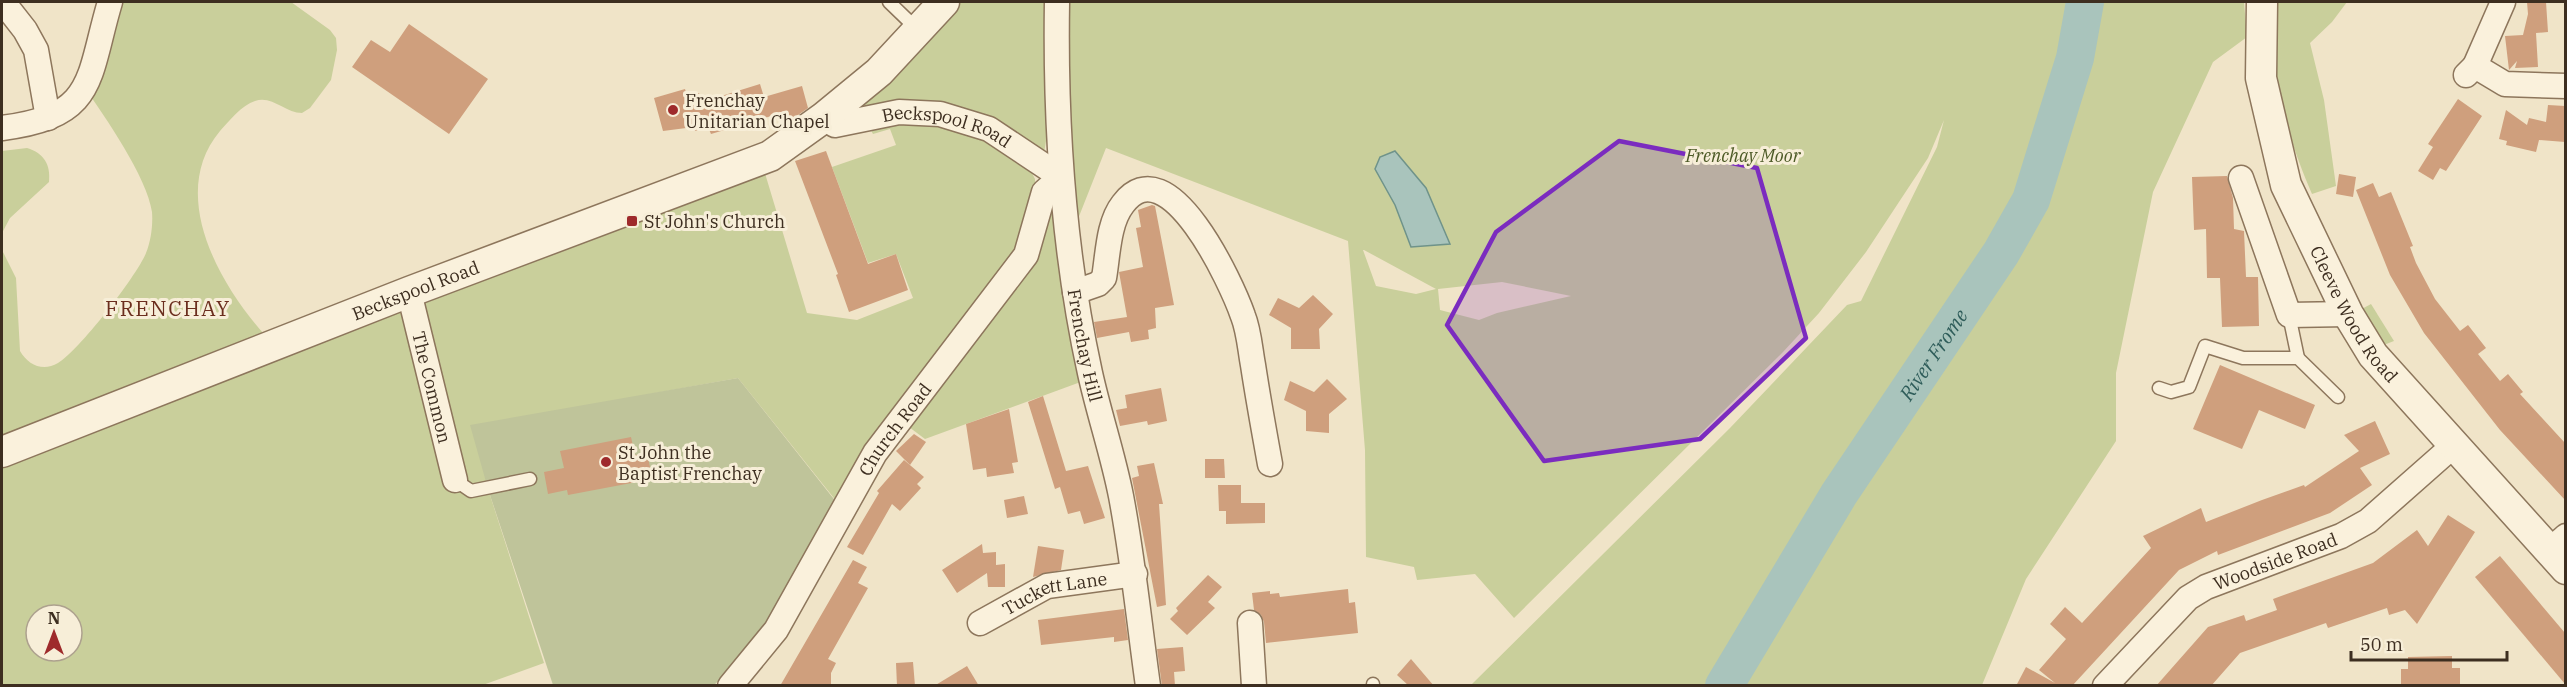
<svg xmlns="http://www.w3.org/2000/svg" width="2567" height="687" font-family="'IBM Plex Serif',serif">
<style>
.green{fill:#c9cf9b;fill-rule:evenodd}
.cemetery{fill:#bfc49a}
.water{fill:#a9c4bc;stroke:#6f938a;stroke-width:1.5}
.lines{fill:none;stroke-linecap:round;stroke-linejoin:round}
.river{stroke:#a9c4bc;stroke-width:38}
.building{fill:#cf9f7d}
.service-casing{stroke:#8d765c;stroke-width:15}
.minor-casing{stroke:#8d765c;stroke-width:27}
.tertiary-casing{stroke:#8d765c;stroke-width:33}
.service{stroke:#faf1dc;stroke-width:12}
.minor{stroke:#faf1dc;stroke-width:24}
.tertiary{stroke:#faf1dc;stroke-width:30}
.marked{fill:#7b2cbf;fill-opacity:0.2;stroke:#7b2cbf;stroke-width:4.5;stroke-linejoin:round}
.poi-dot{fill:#9e2a2b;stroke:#f7eed8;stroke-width:2}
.labels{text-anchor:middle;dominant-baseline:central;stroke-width:6;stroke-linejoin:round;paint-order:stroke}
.poi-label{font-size:18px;fill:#3d2e20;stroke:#f7eed8;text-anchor:start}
.street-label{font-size:18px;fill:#3d2e20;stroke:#f7eed8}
.park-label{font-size:18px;font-style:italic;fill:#4d5a26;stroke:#f7eed8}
.water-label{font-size:20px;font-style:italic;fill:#2f5d5a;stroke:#f7eed8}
.quarter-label{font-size:21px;letter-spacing:1.5px;fill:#6b2e1e;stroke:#f7eed8}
</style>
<rect width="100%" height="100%" fill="#f0e4c8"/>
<g class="green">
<path d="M110,2H291L330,30L336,38L337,50L331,80L310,108L302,113C285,113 272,95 255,101C242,105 229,121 220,131C168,193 218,282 263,333L2,439V250L16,278L20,351C28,365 43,372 58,363C78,352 138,274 146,253C151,241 153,225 152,212C147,177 105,117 85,88Z"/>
<polygon points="959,2 1049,2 1047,135 1044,153 884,109 852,108 925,39"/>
<path d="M1066,2H2244L2247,37L2213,62L2153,192L2116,373V441L2026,579L1982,685L1470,686L1730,428L1847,305L1861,301L1937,147L1944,120L1928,158L1866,252L1819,313L1783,352L1514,618L1475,574L1417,580L1414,567L1366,557L1365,450L1348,241L1106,148L1074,229ZM1363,250H1364L1436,289L1416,294L1376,286ZM1502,282L1571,296L1497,313L1479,320L1440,310L1438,289Z"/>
<path d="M2275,2H2347L2332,22L2310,43L2324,100L2336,186L2312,194C2290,144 2261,55 2275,2Z"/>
<path d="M898,117L985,135L1030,169L1035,179V194L1022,241L837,502L738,378L650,394L488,489L544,663L480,686H2V467L764,170L807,313L857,320L913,298L896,254L868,263L832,167L896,145L890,129L873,134L867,123ZM36,615H72V651H36Z"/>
<path d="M27,148C44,153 51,165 49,182L10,218L2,233V151Z"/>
<polygon points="1053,202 1086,380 925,439 905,424"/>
<polygon points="2371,304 2394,341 2381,346 2360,310"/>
</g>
<path class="cemetery" d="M738,378L837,503C803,559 763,643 714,685H553L488,489L470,425Z"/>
<polygon class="water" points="1395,151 1426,188 1450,244 1411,247 1395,205 1375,169 1380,157"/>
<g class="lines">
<path class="river" id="s1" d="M1724,686L1839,494L2001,253L2031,200L2075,58L2085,2"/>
</g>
<g class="building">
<polygon points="2527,2 2546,2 2548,32 2536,33 2538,67 2515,68 2517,61 2509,70 2505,36 2523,35 2528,14"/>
<polygon points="409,24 488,79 449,134 352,67 371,40 390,52"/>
<polygon points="760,84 764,97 802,86 808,108 788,122 785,112 711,134 708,127 695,131 694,127 663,131 654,98 685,89 687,96 699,93 702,102"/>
<polygon points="2458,99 2482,116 2446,171 2440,168 2433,180 2418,171 2433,147 2428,144"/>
<polygon points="2548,105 2565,106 2565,142 2539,140 2536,152 2506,145 2507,141 2499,139 2506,110 2527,125 2529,118 2546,122"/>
<polygon points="826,151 868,264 896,254 908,290 849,312 836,275 838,274 795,161"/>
<polygon points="2339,174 2356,177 2353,197 2336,194"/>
<polygon points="2227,176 2233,198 2234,229 2244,231 2246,277 2258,277 2259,326 2222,327 2220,278 2207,278 2206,229 2194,230 2192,177"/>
<polygon points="2373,183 2379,197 2391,192 2413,246 2410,247 2416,263 2435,299 2460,331 2468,325 2486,348 2478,354 2500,381 2508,374 2523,392 2520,394 2565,443 2565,500 2500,430 2424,333 2390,275 2356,190"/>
<polygon points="1152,205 1155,206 1174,305 1155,308 1156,328 1148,330 1149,339 1131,342 1129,332 1097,338 1094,322 1127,317 1119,272 1143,267 1136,228 1141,227 1138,210"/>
<polygon points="1313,295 1333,314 1319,329 1320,349 1291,349 1291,328 1269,315 1278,298 1299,308"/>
<polygon points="2220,365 2315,405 2305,429 2259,410 2242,449 2193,429"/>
<polygon points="1327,379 1347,399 1329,414 1329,433 1306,431 1306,411 1284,400 1290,381 1314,392"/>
<polygon points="1161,388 1167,421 1148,425 1147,421 1120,426 1116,410 1127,408 1125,395"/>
<polygon points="1043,396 1066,471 1088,466 1105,518 1084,524 1080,511 1068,514 1060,487 1055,489 1028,402"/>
<polygon points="1009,409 1018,462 1012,463 1014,473 987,477 986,468 973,470 966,424"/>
<polygon points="2375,421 2390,454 2360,468 2372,485 2330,513 2218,555 2217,551 2179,570 2072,686 2016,686 2026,667 2055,683 2039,670 2066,639 2050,624 2065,607 2082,623 2151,548 2143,536 2201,508 2206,522 2262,500 2304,485 2305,487 2359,451 2344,435"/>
<polygon points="914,434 926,442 910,465 896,451"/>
<polygon points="631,437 635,455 647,453 651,472 641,474 642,481 568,495 567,490 548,494 544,472 564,468 560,451"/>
<polygon points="1205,459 1224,459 1225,478 1205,478"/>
<polygon points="904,460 924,477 917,484 921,488 900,511 892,504 863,555 847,547 879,493 877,491"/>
<polygon points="1154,463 1163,504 1159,504 1166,605 1157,607 1132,478 1139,476 1137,466"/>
<polygon points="1218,485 1241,485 1241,503 1265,503 1265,523 1226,524 1226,511 1219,511"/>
<polygon points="1024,496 1028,514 1007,518 1004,500"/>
<polygon points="2448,515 2475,532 2417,624 2405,610 2389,615 2387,608 2328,628 2326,623 2240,653 2211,686 2156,686 2208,627 2244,615 2246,621 2277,610 2273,599 2373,563 2417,530 2428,546"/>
<polygon points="982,544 983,553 996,552 996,565 1005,564 1005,587 988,587 987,573 957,593 942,570"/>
<polygon points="1038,546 1064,550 1061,570 1033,577"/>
<polygon points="2500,556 2565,633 2565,684 2475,577"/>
<polygon points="853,560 867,567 858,583 868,588 828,659 836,663 831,673 831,686 780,686"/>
<polygon points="1208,575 1222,587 1208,602 1215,608 1187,635 1170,619 1178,611 1176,608"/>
<polygon points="1348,589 1349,603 1355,602 1358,633 1266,643 1264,622 1261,615 1254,610 1252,593 1270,591 1270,594 1279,593 1280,597"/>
<polygon points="1124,609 1128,640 1114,642 1114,637 1041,645 1038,620"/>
<polygon points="1183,647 1185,671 1174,672 1175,686 1162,686 1157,649"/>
<polygon points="2452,656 2452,668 2460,668 2460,686 2401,686 2401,669 2408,669 2408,657"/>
<polygon points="1411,659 1434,686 1409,686 1397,675"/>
<polygon points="913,662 915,686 897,686 896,663"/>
<polygon points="967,666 979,686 934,686"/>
</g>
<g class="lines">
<g class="service-casing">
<g id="service">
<polyline points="889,2 918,30"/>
<polyline points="2289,315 2298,358"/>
<polyline points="2159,388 2171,392 2189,387 2205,346 2243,358 2298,358 2338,397"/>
<polyline points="455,480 471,491 530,479"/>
<polyline points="1373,686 1373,684"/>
</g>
</g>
<g class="minor-casing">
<g id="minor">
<polyline points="3,2 25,30 36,50 48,118"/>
<path id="s2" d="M1057,2C1055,126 1063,250 1090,373C1099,414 1113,455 1121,496C1133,559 1139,622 1148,686"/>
<polyline points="2475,66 2503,2"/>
<polyline points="2466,75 2475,66 2505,84 2566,86"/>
<path id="s3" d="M823,118L835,125L899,112L940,114L989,129L1061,177"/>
<path d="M2,128C97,116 87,79 110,2"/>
<polyline points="2241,178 2289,315 2348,314"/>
<path id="s4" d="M409,292L455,480"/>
<path d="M1075,292L1098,284L1104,278C1108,255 1108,223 1123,204C1168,144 1232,284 1243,316C1249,331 1250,349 1253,365C1258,398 1264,431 1270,464"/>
<polyline points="2549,551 2566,536"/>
<path id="s5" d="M980,623L1047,586L1135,574"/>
<polyline points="1250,623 1254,686"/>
<path id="s6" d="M730,686L776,630L875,453L1026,255L1044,192L1061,177"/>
<path id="s7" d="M2105,686L2188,598L2206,587L2341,536L2368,521L2453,446"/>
</g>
</g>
<g class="tertiary-casing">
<g id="tertiary">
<path id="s8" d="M2262,2L2261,78L2286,185L2348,314L2373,355L2566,569"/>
<path id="s9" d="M2,452L409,292L770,156L823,118L879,72L944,2"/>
</g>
</g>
<use href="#service" class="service"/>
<use href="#minor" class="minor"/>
<use href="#tertiary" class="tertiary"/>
</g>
<path class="marked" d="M1619,141L1757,168L1806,338L1700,439L1544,461L1447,325L1496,232Z"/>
<g class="poi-dot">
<circle cx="673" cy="110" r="6"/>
<rect x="626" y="215" width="12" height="12" rx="3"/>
<circle cx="606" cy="462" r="6"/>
</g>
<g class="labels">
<g class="poi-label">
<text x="685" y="100">Frenchay<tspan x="685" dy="21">Unitarian Chapel</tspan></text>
<text x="644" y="221">St John's Church</text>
<text x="618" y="452">St John the<tspan x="618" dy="21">Baptist Frenchay</tspan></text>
</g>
<g class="street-label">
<text stroke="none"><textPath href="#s3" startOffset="129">Beckspool Road</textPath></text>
<text stroke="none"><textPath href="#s9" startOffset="444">Beckspool Road</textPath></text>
<text stroke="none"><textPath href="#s8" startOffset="332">Cleeve Wood Road</textPath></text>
<text stroke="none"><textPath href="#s2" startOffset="345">Frenchay Hill</textPath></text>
<text stroke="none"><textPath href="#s4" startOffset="98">The Common</textPath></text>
<text stroke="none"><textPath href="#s6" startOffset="306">Church Road</textPath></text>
<text stroke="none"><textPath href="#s7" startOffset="216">Woodside Road</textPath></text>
<text stroke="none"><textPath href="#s5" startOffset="82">Tuckett Lane</textPath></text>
</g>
<g class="park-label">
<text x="1743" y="155">Frenchay Moor</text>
</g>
<g class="water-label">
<text stroke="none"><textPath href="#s1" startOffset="392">River Frome</textPath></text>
</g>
<g class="quarter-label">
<text x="168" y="308">FRENCHAY</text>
</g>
</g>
<rect width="2567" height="687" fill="none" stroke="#3d2e20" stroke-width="6"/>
<g transform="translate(54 633)"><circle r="28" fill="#f7eed8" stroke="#ada18e" stroke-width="1.5"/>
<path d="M0-4.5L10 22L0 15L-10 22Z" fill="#9e2a2b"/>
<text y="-9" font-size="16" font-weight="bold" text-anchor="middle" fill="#3d2e20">N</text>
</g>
<path d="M2351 651v9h156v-9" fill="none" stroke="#3d2e20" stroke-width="3"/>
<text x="2360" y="651" font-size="18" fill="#3d2e20" stroke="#f7eed8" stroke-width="4.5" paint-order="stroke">50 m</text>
</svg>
